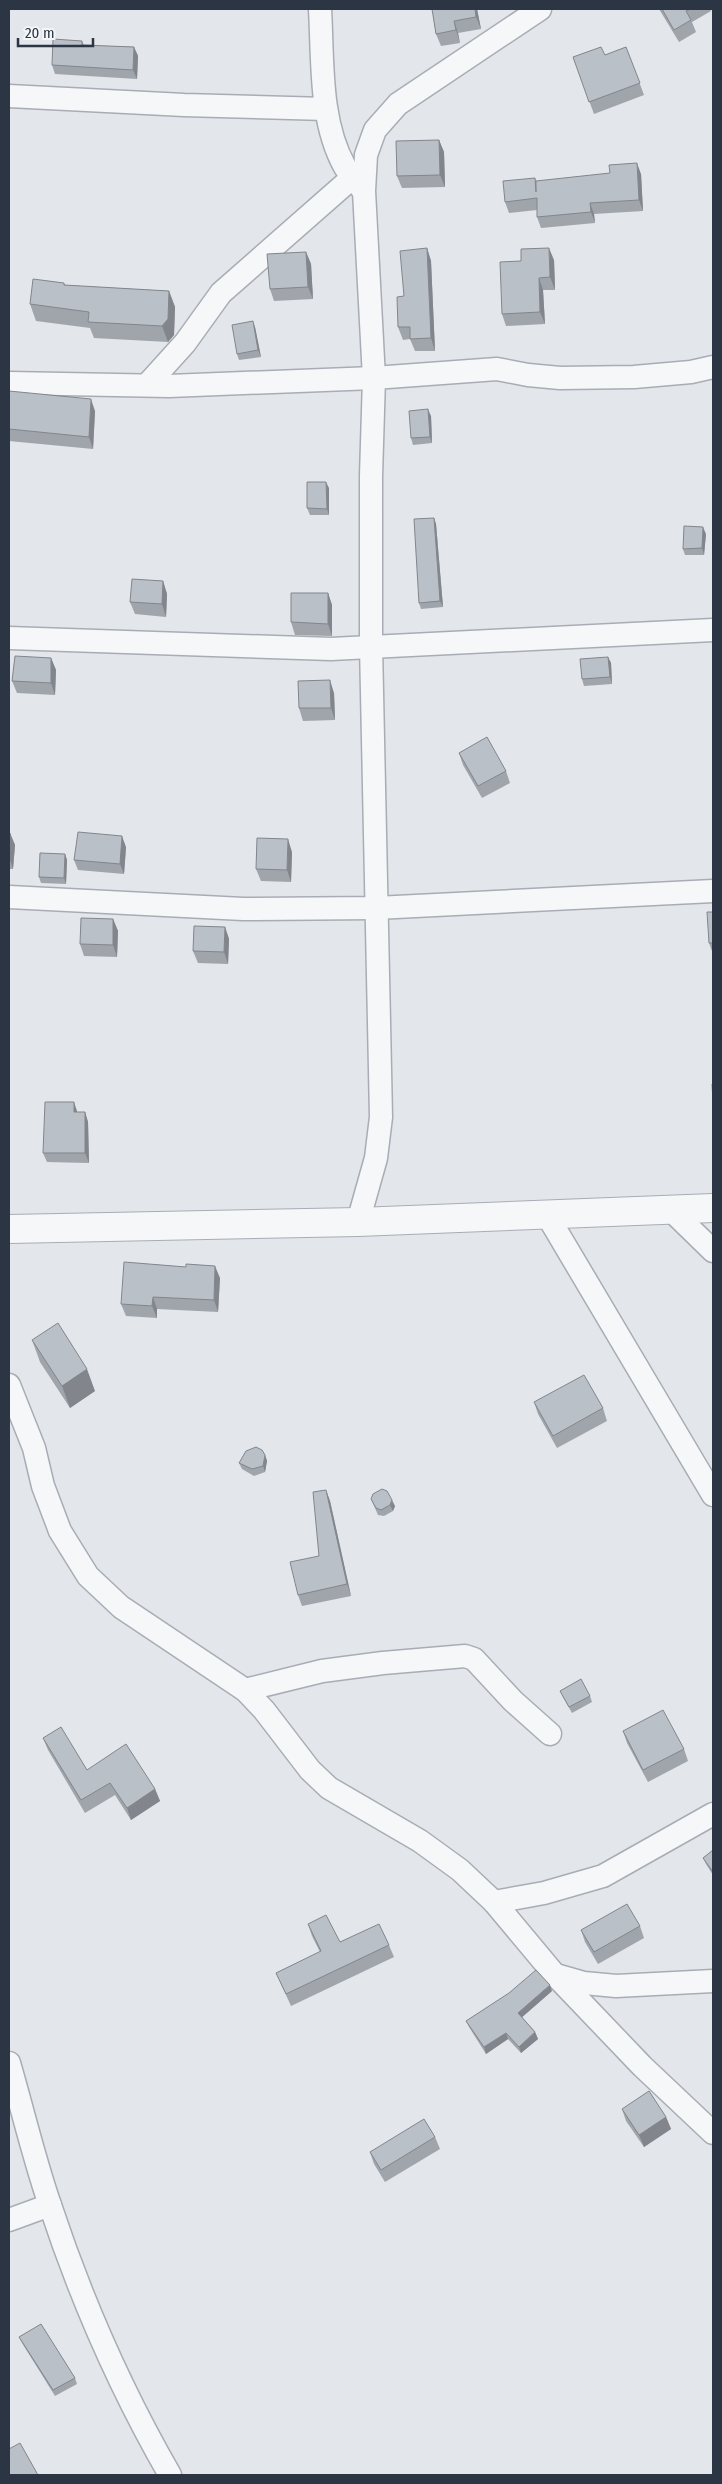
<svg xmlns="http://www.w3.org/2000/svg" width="722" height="2484" font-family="'Fira Sans Condensed',sans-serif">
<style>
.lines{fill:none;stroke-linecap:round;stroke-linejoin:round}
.minor-casing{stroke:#a8adb5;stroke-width:25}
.tertiary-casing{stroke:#a8adb5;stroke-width:30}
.minor{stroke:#f6f7f9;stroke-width:22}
.tertiary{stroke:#f6f7f9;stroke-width:28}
.wall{fill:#a0a5ac}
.shaded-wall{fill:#82868c}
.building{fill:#bac0c8;stroke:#82868c}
</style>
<rect width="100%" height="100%" fill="#e3e6eb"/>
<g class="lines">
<g class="minor-casing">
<g id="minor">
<path d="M320,9C323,60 319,121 345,167C350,175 357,182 362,189"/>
<polyline points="9,96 184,105 326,109"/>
<polyline points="9,383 169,386 374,378 497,369 528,375 560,378 634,377 691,372 713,367"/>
<polyline points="147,385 185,343 221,293 353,177"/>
<polyline points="9,638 331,649 713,630"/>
<polyline points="9,897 243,909 376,908 713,891"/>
<polyline points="671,1210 713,1251"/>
<polyline points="547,1215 713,1495"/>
<polyline points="358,1222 376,1158 381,1117 371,645 371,476 374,378 364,191 366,155 375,130 398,104 540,9"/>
<polyline points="9,1385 34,1448 43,1486 60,1531 88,1576 121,1607 245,1690 264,1710 310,1770 329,1788 420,1841 460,1870 494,1902 555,1975 642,2066 713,2133"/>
<polyline points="245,1690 322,1671 383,1663 465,1656 474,1659 513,1701 550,1734"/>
<polyline points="494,1902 544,1893 603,1876 713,1814"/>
<polyline points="556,1975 584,1983 616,1986 713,1981"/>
<path d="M9,2063C23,2111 34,2159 50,2205C81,2299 121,2390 170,2475"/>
<polyline points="9,2220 50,2205"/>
</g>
</g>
<g class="tertiary-casing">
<polyline id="tertiary" points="9,1229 358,1222 713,1208"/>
</g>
<use href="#minor" class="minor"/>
<use href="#tertiary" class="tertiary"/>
</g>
<g class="wall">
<polygon points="432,9 477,9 481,29 458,33 460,43 441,46 436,34"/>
<polygon points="659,9 710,9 711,11 692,22 696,32 679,42"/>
<polygon points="82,41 84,45 134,47 138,56 137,79 55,74 52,65"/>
<polygon points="626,47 644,95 594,114 573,57 605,55"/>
<polygon points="439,140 444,152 445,187 402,188 397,176"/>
<polygon points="641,174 643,211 594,214 595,223 541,228 537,217 537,210 509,213 505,202 535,178 536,181"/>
<polygon points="427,248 431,261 435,351 415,351 410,339 403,340 398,327 404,296"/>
<polygon points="306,252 311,264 313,299 274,301 270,289"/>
<polygon points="554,260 555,290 543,290 545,324 506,326 502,314"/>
<polygon points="64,283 65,285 169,291 175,307 174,335 168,342 94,338 90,328 36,321 30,304"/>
<polygon points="255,327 261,357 239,360 237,354"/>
<polygon points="9,391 95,411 93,449 9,441"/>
<polygon points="431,416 432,443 413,445 411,438"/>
<polygon points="329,488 329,515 310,515 307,508"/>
<polygon points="434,518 436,524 443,607 421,609 419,603"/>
<polygon points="706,534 704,555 685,555 683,549"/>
<polygon points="163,581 167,594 166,617 135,614 130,602"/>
<polygon points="328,593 332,605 332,636 295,635 291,622"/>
<polygon points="608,657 611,663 612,684 584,686 582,679"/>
<polygon points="51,658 56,670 55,695 17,693 12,681"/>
<polygon points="334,693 335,720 303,721 299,708"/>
<polygon points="459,753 506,771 510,783 482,798 463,765"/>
<polygon points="9,833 10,833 15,845 13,869 9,869"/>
<polygon points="126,847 124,874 78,870 74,860"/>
<polygon points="292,852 291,882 261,881 256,869"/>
<polygon points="65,854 67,860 66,884 41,883 39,877"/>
<polygon points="713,912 713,954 709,943"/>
<polygon points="113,919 118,931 117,957 84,956 80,944"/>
<polygon points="225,927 229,939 228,964 198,963 193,951"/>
<polygon points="77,1112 85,1112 88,1122 89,1163 47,1162 43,1153"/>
<polygon points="220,1278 218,1312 157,1309 157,1318 126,1316 121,1304"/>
<polygon points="32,1340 95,1391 70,1408 40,1362"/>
<polygon points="534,1402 603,1408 607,1421 557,1448 538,1414"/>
<polygon points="265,1455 267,1461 265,1472 254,1476 242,1469 239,1463"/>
<polygon points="326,1490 330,1501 351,1596 302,1606 298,1595 319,1556"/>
<polygon points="371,1499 395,1506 393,1511 384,1516 378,1515"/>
<polygon points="560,1691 590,1696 592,1702 572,1713 563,1697"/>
<polygon points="623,1731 684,1749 688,1761 648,1782 627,1743"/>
<polygon points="43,1738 87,1770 155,1789 160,1801 131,1820 115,1795 85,1813 48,1750"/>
<polygon points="713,1850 713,1875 706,1864 703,1858"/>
<polygon points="308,1924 340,1942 389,1945 394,1957 291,2006 276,1973 320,1952 312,1936"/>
<polygon points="640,1926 644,1938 598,1964 585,1942 581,1930"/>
<polygon points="552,1991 522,2017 535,2032 538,2039 521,2053 508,2039 486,2054 469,2027 466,2021"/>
<polygon points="622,2109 666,2117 671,2129 644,2147 626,2121"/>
<polygon points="435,2137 440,2149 385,2182 374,2164 370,2152"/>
<polygon points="19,2337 75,2378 77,2384 55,2396 22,2343"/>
</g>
<g class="shaded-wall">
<polygon points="475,9 477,9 481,29 476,17"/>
<polygon points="454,21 458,33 460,43 456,30"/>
<polygon points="134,47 138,56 137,79 133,70"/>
<polygon points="439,140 444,152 445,187 440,175"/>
<polygon points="637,163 641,174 643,211 639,200"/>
<polygon points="590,203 594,214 595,223 591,212"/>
<polygon points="427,248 431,261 435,351 431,338"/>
<polygon points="549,248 554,260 555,290 550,277"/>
<polygon points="306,252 311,264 313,299 308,287"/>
<polygon points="539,278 543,290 545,324 540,312"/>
<polygon points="169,291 175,307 174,335 168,342 162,326"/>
<polygon points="253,321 255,327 261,357 258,350"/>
<polygon points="91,399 95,411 93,449 89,437"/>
<polygon points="428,409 431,416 432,443 430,437"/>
<polygon points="326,482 329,488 329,515 327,509"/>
<polygon points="434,518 436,524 443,607 440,601"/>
<polygon points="703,527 706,534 704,555 702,548"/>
<polygon points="163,581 167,594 166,617 162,604"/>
<polygon points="328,593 332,605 332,636 328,624"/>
<polygon points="608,657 611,663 612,684 610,677"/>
<polygon points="51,658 56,670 55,695 51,683"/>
<polygon points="330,680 334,693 335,720 331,708"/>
<polygon points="10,833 15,845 13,869 9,857"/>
<polygon points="122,836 126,847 124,874 120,864"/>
<polygon points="288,839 292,852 291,882 287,870"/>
<polygon points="65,854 67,860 66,884 64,878"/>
<polygon points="113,919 118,931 117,957 113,945"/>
<polygon points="225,927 229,939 228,964 224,952"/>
<polygon points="74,1102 77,1111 77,1122 74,1112"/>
<polygon points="85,1112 88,1122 89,1163 85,1153"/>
<polygon points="215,1266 220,1278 218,1312 214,1300"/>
<polygon points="153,1297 157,1309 157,1318 152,1306"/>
<polygon points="87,1369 95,1391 70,1408 62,1386"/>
<polygon points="265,1455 267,1461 265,1472 263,1466"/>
<polygon points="326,1490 330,1501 351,1596 347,1584"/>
<polygon points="392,1500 395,1506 393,1511 390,1505"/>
<polygon points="155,1789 160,1801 131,1820 127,1808"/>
<polygon points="550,1985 552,1991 520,2019 518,2013"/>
<polygon points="535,2032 538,2039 521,2053 519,2047"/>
<polygon points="506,2033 508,2039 486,2054 484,2047"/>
<polygon points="666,2117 671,2129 644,2147 639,2135"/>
</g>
<g class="building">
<polygon points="432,9 475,9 476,17 454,21 456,30 436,34"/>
<polygon points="662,9 690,9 686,11 691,20 674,30"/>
<polygon points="53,39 82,41 82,45 134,47 133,70 52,65"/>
<polygon points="601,47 605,55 626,47 640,83 589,102 573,57"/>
<polygon points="439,140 440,175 397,176 396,141"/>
<polygon points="637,163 639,200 590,203 591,212 537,217 537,198 505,202 503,181 535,178 536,192 536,181 610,173 609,165"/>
<polygon points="427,248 431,338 410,339 410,327 398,327 397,297 404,296 400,251"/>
<polygon points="549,248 550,277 539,278 540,312 502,314 500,262 521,261 521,249"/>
<polygon points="306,252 308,287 270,289 267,254"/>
<polygon points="33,279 64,283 64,285 169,291 168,319 162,326 88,322 89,312 30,304"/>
<polygon points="253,321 258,350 237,354 232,325"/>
<polygon points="9,391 91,399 89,437 9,429"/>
<polygon points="428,409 430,437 411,438 409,411"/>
<polygon points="307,482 326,482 327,509 307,508"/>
<polygon points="434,518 440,601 419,603 414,519"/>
<polygon points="684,526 703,527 702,548 683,549"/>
<polygon points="132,579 163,581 162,604 130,602"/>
<polygon points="291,593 328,593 328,624 291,622"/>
<polygon points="15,656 51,658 51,683 12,681"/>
<polygon points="608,657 610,677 582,679 580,659"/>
<polygon points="330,680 331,708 299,708 298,681"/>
<polygon points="487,737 506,771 478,786 459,753"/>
<polygon points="78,832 122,836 120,864 74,860"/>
<polygon points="9,833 10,833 9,856"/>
<polygon points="257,838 288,839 287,870 256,869"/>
<polygon points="40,853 65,854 64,878 39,877"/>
<polygon points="707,912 713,912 713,943 709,943"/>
<polygon points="81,918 113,919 113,945 80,944"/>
<polygon points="194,926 225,927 224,952 193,951"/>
<polygon points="712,1084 713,1084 713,1103"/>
<polygon points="45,1102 74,1102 74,1112 85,1112 85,1153 43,1153"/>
<polygon points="124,1262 186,1267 186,1264 215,1266 214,1300 153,1297 152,1306 121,1304"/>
<polygon points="58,1323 87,1369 62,1386 32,1340"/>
<polygon points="584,1375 603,1408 553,1436 534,1402"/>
<polygon points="256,1447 262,1450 265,1455 263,1466 252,1469 239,1463 246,1451"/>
<polygon points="382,1489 387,1491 392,1500 390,1505 381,1510 376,1508 371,1499 373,1494"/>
<polygon points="326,1490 347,1584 298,1595 290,1562 319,1556 313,1492"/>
<polygon points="581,1679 590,1696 569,1707 560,1691"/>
<polygon points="663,1710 684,1749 643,1770 623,1731"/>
<polygon points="61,1727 87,1770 126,1744 155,1789 127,1808 110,1783 81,1800 43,1738"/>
<polygon points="713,1850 713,1872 703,1858"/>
<polygon points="627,1904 640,1926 594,1952 581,1930"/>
<polygon points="326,1915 340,1942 379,1924 389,1945 286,1994 276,1973 321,1951 308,1924"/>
<polygon points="536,1970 550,1985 518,2013 535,2032 519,2047 506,2033 484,2047 466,2021 509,1993"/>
<polygon points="649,2091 666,2117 639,2135 622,2109"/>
<polygon points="424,2119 435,2137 381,2170 370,2152"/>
<polygon points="41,2324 75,2378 53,2390 19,2337"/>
<polygon points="20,2443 38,2475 9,2475 9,2449"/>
</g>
<rect width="722" height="2484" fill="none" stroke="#2b3543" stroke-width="20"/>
<path d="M18 38v8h75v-8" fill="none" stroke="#2b3543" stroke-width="2.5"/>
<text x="25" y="38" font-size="15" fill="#2b3543" stroke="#f3f5f8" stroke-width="4" paint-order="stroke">20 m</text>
</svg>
